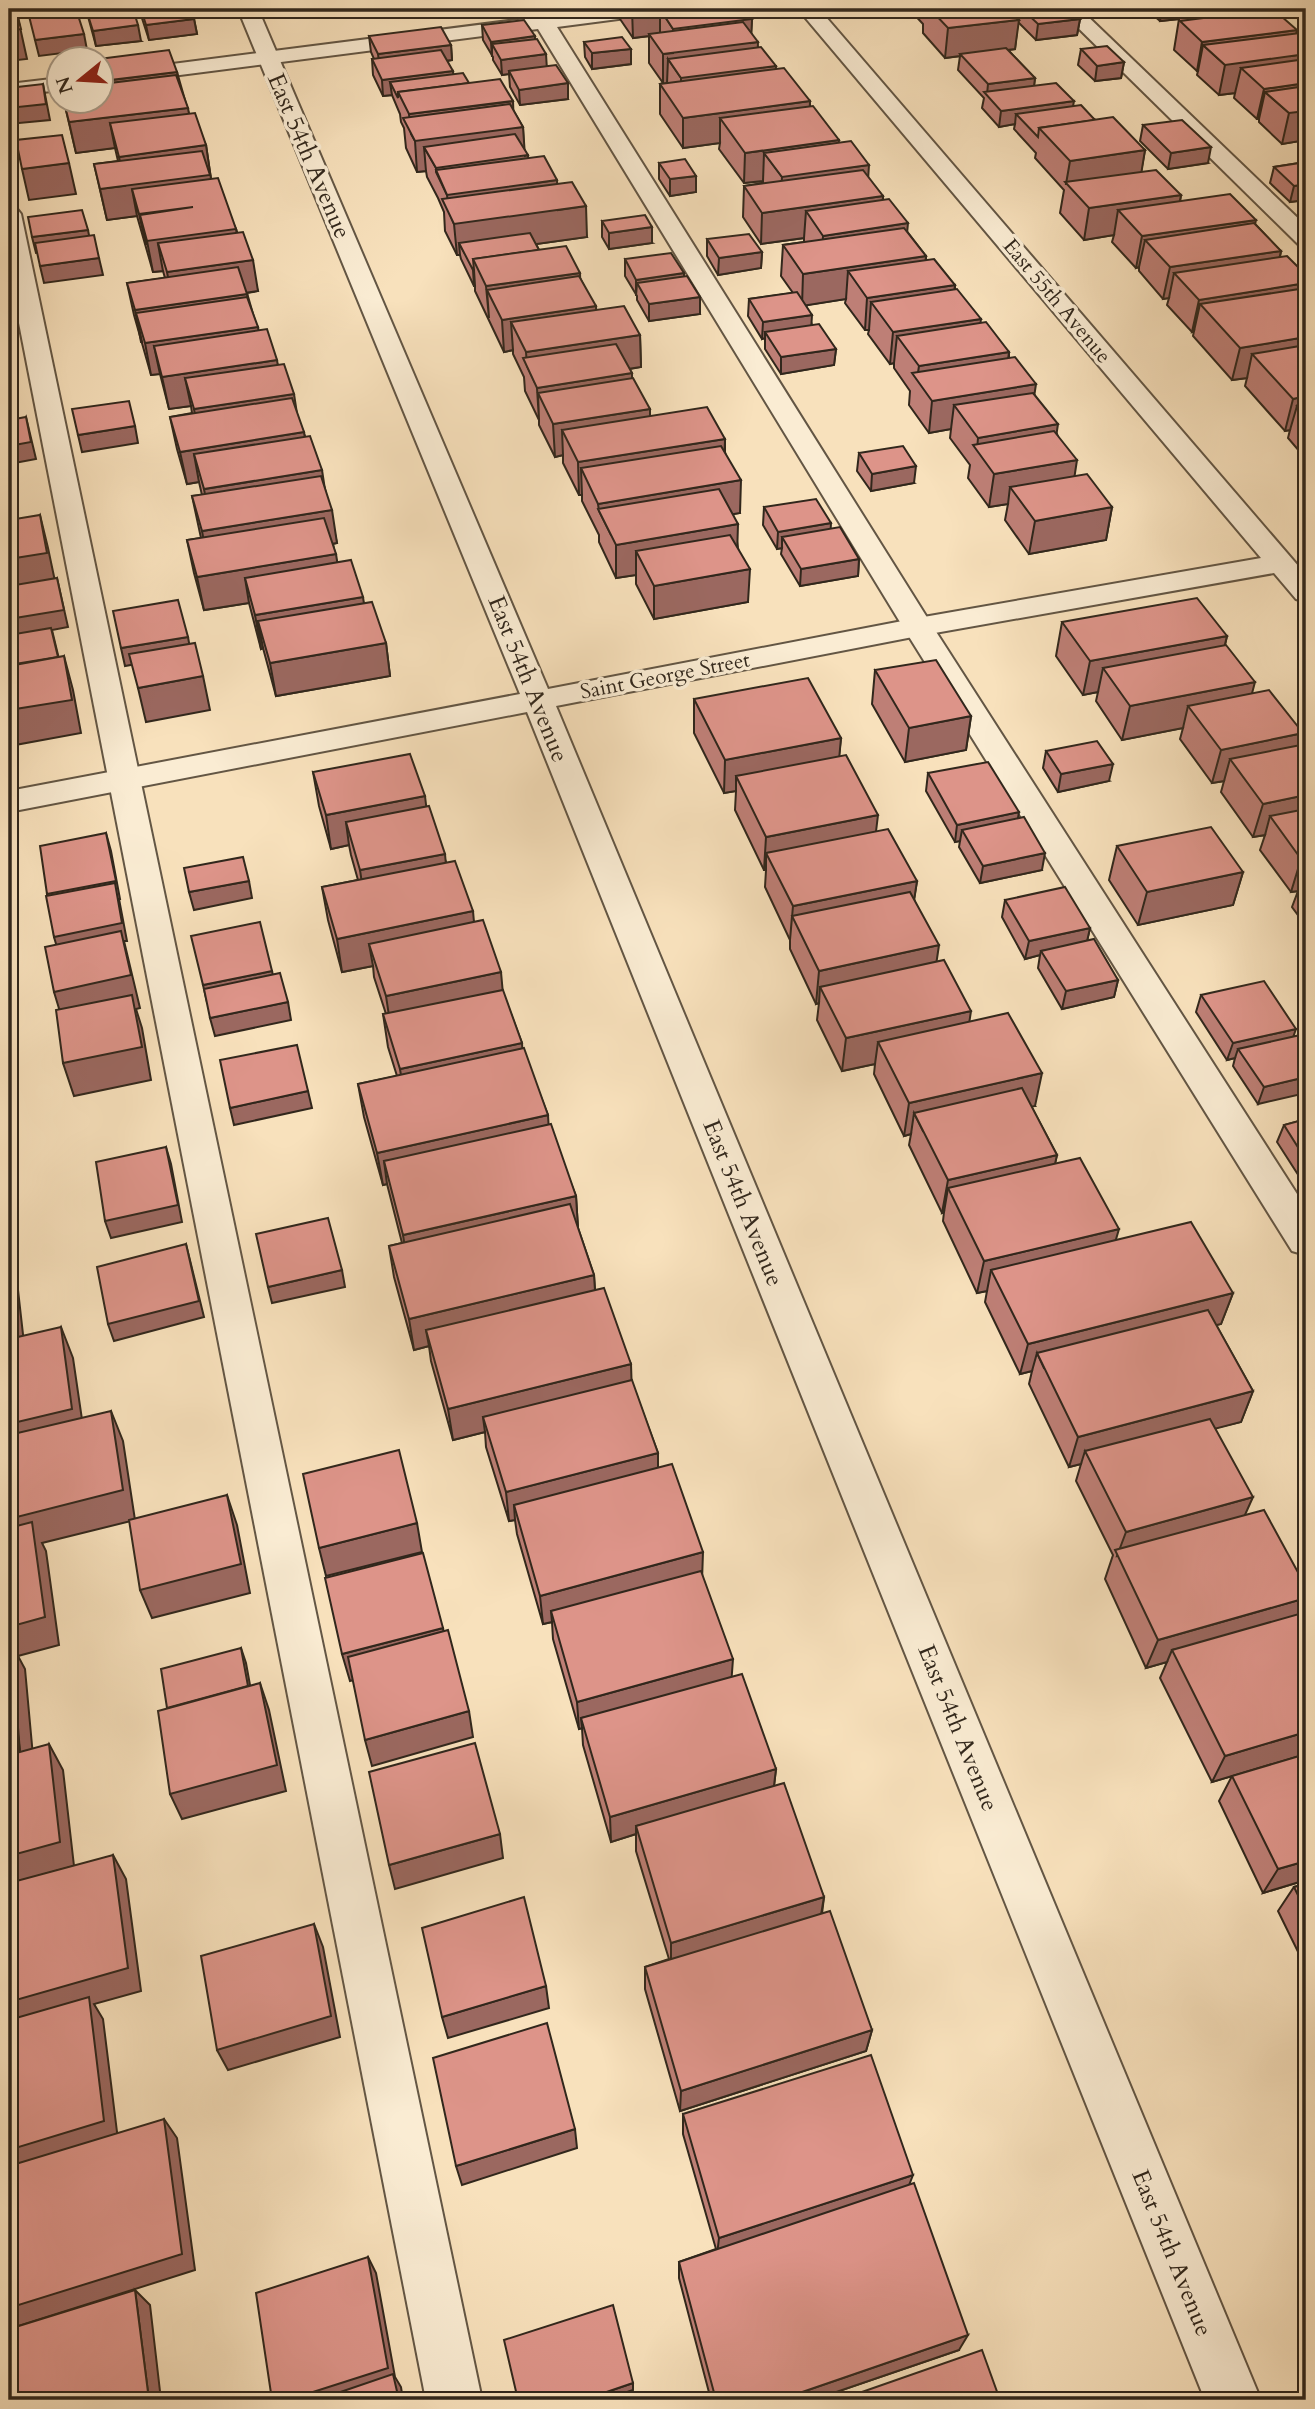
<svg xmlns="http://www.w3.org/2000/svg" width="1315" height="2409" font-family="Cardo,serif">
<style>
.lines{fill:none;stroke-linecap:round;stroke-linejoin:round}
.lane-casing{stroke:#635644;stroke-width:4}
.street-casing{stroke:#635644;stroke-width:4}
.lane{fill:#faecd3;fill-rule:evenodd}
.street{fill:#faecd3;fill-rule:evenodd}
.wall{fill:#be7f76;stroke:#31271c;stroke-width:2}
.shaded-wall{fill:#9b6860;stroke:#31271c;stroke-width:2}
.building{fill:#dd9489;stroke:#31271c;stroke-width:2}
.labels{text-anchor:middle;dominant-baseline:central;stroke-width:7;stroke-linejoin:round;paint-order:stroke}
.far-street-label{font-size:21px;fill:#31271c;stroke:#faecd3}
.street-label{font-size:24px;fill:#31271c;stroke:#faecd3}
</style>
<rect width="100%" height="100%" fill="#f8e1bc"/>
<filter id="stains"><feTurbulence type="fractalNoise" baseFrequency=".00286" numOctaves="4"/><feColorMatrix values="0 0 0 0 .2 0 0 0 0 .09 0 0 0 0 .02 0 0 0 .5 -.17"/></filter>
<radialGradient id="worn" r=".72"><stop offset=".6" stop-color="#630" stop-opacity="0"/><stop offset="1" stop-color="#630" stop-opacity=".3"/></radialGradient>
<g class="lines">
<g class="lane-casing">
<g id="lane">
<polygon points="603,9 659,9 656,13 649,15 557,27 933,627 1306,1208 1306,1255 1292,1251 903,627 538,29 102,85 102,73"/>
<polygon points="1059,9 1080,9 1306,226 1306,246 1298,244"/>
<polygon points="60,78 60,90 9,96 9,84"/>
<polygon points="9,207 17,209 21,214 482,2400 426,2400 9,272"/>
</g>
</g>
<g class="street-casing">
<polygon id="street" points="238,9 258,9 548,689 918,618 1261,558 798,9 819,9 1306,575 1306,602 1296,599 1274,573 918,636 556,706 1261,2400 1205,2400 527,712 9,812 9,791 520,694"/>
</g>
<use href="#lane" class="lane"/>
<use href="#street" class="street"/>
</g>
<g class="wall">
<polygon points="86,9 141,41 96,46"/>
<polygon points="139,9 191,9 194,19 197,34 149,40"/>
<polygon points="620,9 744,9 752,19 751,33 758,47 776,69 810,101 810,107 838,143 883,196 883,200 926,256 926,260 955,285 955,290 980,323 1009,352 1009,358 1034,394 1057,434 1074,477 1112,507 1106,540 1029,554 1005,520 1008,504 989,507 968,478 970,465 950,438 951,429 929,433 909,405 910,391 894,368 894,363 890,364 868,334 869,330 865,330 845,303 846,299 806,305 812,325 836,349 834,365 781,374 765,349 765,338 762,339 748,316 749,299 793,293 781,276 783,245 804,242 804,238 761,244 743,217 744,186 763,183 763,181 744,183 719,149 720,143 683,148 660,114 660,84 663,83 649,63 649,36 633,38 620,19"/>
<polygon points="909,9 1009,9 1015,16 1016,9 1069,9 1080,19 1077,35 1036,40 1018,22 1015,49 1008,50 1035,78 1034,86 1073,106 1145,150 1141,172 1181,195 1180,202 1255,224 1281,251 1280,257 1306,275 1306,459 1288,438 1290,430 1285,431 1245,386 1247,378 1232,380 1193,336 1194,331 1192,332 1167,305 1169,298 1163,299 1139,271 1139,267 1136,268 1112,242 1114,235 1084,240 1060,213 1064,190 1035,158 1036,153 1014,129 1015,124 999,127 982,108 984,98 958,70 960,56 945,58 923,33 923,24"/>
<polygon points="1146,9 1253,9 1256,12 1306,38 1306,140 1282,144 1259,122 1259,119 1257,119 1234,98 1235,93 1219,95 1197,75 1198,71 1197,71 1174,50 1179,19 1160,21"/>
<polygon points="482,25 535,36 535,39 547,67 568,99 520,105 510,87 509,74 502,75 493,60 493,57 483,40"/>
<polygon points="369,36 451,45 452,60 447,61 453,74 469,83 513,101 513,110 523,127 524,149 528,158 557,184 587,237 536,244 539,250 580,278 596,310 640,335 641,367 630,369 632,378 650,416 725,439 725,452 740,513 733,514 738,548 748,602 654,619 636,584 636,575 616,578 599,542 599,535 582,501 582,495 579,495 563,463 563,455 555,457 539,425 539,420 525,391 524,377 513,354 513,350 504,352 475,291 475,286 474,286 461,259 460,255 457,255 445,231 444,212 438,198 427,177 426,171 417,172 406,148 404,128 401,122 400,114 392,95 383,96 373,75 372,59 374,59 371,52"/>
<polygon points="584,42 631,49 631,64 592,69 585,57"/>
<polygon points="1081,49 1124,62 1121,78 1095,81 1078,65"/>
<polygon points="177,72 189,114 206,145 211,179 236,229 258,291 247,293 258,331 278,365 325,489 337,543 333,544 337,563 364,603 386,643 390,676 276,696 263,648 261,649 249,603 204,610 194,573 187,540 201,538 192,496 202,495 199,482 187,484 177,449 170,417 192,413 191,406 169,409 160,374 151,375 134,315 127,283 165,278 163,271 153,272 137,216 107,220 94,164 118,161 115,148 76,153 64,102"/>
<polygon points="1143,125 1208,163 1168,169 1140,141"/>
<polygon points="1306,162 1306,214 1303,211 1305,200 1290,202 1270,183 1274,167"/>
<polygon points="659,163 696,176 696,192 670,196 659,179"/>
<polygon points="602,221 652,243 609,249 602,237"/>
<polygon points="707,239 762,252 761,268 718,275 707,256"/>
<polygon points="625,259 684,273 684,276 700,314 649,321 637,300 637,296 625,276"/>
<polygon points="859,453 914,483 871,491 857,471"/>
<polygon points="764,507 831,529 859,559 858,576 800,586 781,554 782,548 777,549 763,525"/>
<polygon points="1062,622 1227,636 1225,645 1252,693 1300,745 1306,744 1306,926 1292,907 1298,891 1291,892 1260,850 1265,835 1253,837 1221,792 1224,781 1212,783 1180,739 1183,728 1122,740 1096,701 1098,692 1083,695 1056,656"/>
<polygon points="875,670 971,716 966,750 905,762 872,704"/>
<polygon points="694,699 841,738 839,756 876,831 917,881 914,899 936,962 969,1022 1035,1106 1031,1106 1057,1155 1055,1163 1116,1240 1233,1293 1221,1324 1216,1325 1253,1391 1241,1422 1215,1428 1245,1515 1306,1587 1306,1607 1303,1613 1306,1612 1306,1880 1263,1893 1219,1801 1232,1776 1212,1782 1160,1678 1167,1662 1146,1668 1105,1579 1113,1555 1076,1481 1081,1464 1069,1467 1029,1384 1032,1371 1020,1374 985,1302 987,1291 977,1293 943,1221 944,1212 942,1213 909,1145 911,1134 904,1136 874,1074 875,1064 842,1071 817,1020 819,1003 816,1004 790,949 790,940 765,887 766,870 764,870 735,810 736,791 724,793 694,733"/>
<polygon points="1046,751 1109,781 1058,792 1043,768"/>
<polygon points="313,772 426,807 446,862 474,922 502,990 522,1043 522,1048 548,1115 548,1125 576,1196 578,1228 594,1275 595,1290 631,1364 631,1380 658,1453 658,1468 702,1576 731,1677 776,1769 774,1786 824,1897 822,1914 872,2030 866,2051 680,2111 645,1989 645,1967 669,1959 636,1851 636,1834 611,1842 583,1745 582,1728 579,1729 553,1639 552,1622 543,1624 517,1534 515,1520 509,1521 486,1447 485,1432 453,1440 431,1361 429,1346 414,1350 394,1277 389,1246 402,1243 387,1184 383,1185 364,1117 358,1084 397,1076 388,1047 383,1014 386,1014 374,977 373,966 342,972 328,920 322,887 358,880 351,855 349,845 331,849 319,806"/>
<polygon points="928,773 1018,818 1042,870 980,883 959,847 960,841 955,842 926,791"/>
<polygon points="1117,846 1243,872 1233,905 1138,925 1109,880"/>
<polygon points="1005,900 1090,928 1087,941 1118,980 1114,997 1062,1009 1038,968 1040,955 1025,959 1002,917"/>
<polygon points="1201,995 1294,1036 1258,1104 1233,1066 1235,1058 1227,1060 1196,1012"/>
<polygon points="1306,1119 1306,1187 1277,1142 1284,1125"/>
<polygon points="1306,1416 1306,1446 1298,1432"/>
<polygon points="1306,1884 1306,1968 1278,1911 1294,1887"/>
<polygon points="683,2114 909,2185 959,2350 813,2400 711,2400 679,2278 679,2262 716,2249 683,2134"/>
</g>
<g class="shaded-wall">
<polygon points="16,9 27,59 9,61 9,30"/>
<polygon points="308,9 354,9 309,14"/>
<polygon points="362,9 379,9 362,11"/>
<polygon points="632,9 725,9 752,19 751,43 758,42 757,68 776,66 775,96 681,108 681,78 668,59 667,83 663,84 663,54 673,53 673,29 660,9 660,35 649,34 649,36 633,38"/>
<polygon points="1162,9 1181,9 1179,19 1160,21"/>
<polygon points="194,19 197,34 149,40 146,25"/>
<polygon points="1080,19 1077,35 1036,40 1038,24"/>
<polygon points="1019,20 1015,49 961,56 960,54 960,56 945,58 948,28"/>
<polygon points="138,25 141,41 96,46 93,31"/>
<polygon points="1297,30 1291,56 1306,54 1306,83 1241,68 1235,93 1219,95 1225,65 1203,45 1198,71 1197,71 1202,42"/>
<polygon points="84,34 87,50 39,56 35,40"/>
<polygon points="535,36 535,52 492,44 492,57 491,42"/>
<polygon points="451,45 452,60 380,69 378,54"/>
<polygon points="631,49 631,64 592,69 592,53"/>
<polygon points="546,54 547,70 509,71 509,74 502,75 501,60"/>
<polygon points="1124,62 1121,78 1095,81 1097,66"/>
<polygon points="453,71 454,87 390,82 392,95 383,96 382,80"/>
<polygon points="177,72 182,102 102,102 102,81"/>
<polygon points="1035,78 1033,94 987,95 988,84"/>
<polygon points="568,83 568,99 520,105 519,90"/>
<polygon points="1306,83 1306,140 1282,144 1289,113 1265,92 1259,119 1257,119 1264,89"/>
<polygon points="43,84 50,120 9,124 9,108"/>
<polygon points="513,101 514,128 523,127 525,156 528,155 529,184 557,180 558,210 586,206 587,237 465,254 459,243 460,255 457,255 454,224 449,212 447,195 436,172 436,168 424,147 426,171 417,172 415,141 411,134 409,114"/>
<polygon points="810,101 809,131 720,118 720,143 683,148 683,118"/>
<polygon points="1074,101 1071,117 1016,114 1015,124 999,127 1001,111"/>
<polygon points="188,108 193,138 110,123 115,148 76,153 69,122"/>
<polygon points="839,140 837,169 869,165 867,196 780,208 782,177 764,153 763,181 744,183 745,153"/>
<polygon points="206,145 215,206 236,229 241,260 158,244 163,271 153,272 147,241 140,216 146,245 139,214 132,189 137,216 107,220 100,189 125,186 119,157"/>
<polygon points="1211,147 1208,163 1168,169 1171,153"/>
<polygon points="1145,150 1140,181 1066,184 1070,161"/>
<polygon points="69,163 76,194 29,200 22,169"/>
<polygon points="696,176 696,192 670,196 670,179"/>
<polygon points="1306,184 1305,200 1290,202 1294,186"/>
<polygon points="1181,195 1175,226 1118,210 1114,235 1084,240 1089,208"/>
<polygon points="883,196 881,227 806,211 804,238 761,244 762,213"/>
<polygon points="1256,220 1249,251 1145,240 1139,267 1136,268 1142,236"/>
<polygon points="908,223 905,255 821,267 823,236"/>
<polygon points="652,227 652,243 609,249 609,233"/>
<polygon points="88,230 91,246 36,253 32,237"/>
<polygon points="1281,251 1274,282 1174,273 1169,298 1163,299 1170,267"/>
<polygon points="762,252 761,268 718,275 719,258"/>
<polygon points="926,256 923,288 848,271 846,299 802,306 803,274"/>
<polygon points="99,258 103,275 44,283 40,266"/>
<polygon points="253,260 258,291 173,304 167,272"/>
<polygon points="473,270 474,270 475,286 474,286"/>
<polygon points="580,273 581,304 487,290 489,318 486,286"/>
<polygon points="684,273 684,289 637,283 636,296 636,280"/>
<polygon points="1306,283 1306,310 1200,304 1194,331 1192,332 1199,300"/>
<polygon points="955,285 951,317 871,302 869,330 865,330 867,298"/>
<polygon points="247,294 252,326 136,313 142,342 141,342 135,310"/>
<polygon points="700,297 700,314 649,321 649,304"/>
<polygon points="596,306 597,338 511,322 513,350 504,352 502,320"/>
<polygon points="812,315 811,331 765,332 765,338 762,339 763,322"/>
<polygon points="981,319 977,351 897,336 894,363 890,364 893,332"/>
<polygon points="258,327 263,359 154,346 160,374 151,375 145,343"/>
<polygon points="640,335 641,367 535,383 527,366 526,352"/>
<polygon points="1306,337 1306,368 1252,354 1247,378 1232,380 1240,348"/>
<polygon points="836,349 834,365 781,374 781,357"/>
<polygon points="1009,352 1005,384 917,379 919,366"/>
<polygon points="277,360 282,392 185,378 191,406 169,409 162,377"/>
<polygon points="632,373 632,405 538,393 539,420 537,388"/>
<polygon points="1036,384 1031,417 954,405 951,429 929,433 932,401"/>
<polygon points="294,394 299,427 200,442 194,409"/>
<polygon points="1306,396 1306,416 1297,406 1290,430 1285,431 1293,399"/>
<polygon points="650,409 650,441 562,430 563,455 555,457 553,424"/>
<polygon points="26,417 36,459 9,464 9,446"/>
<polygon points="1058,424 1053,457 977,450 978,438"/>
<polygon points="135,426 138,443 82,452 78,435"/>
<polygon points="304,432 309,465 194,454 199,482 187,484 180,452"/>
<polygon points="725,439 724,472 581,468 582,495 579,495 578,462"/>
<polygon points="1077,460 1072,493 1010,487 1008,504 989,507 994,474"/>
<polygon points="916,466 914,483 871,491 872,474"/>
<polygon points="322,470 327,503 210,522 204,489"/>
<polygon points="741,480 740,513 611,535 599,511 598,504"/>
<polygon points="1112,507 1106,540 1029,554 1035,521"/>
<polygon points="332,510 337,543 208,565 202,531"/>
<polygon points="40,515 48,548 56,586 9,594 9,559"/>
<polygon points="831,523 830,540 782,537 782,548 777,549 778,532"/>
<polygon points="738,524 737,557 636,551 636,575 616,578 616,545"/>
<polygon points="336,554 341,587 245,578 249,603 204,610 197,577"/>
<polygon points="859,559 858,576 800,586 801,569"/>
<polygon points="750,569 748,602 654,619 654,586"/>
<polygon points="57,578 68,627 52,630 64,680 9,637 9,619"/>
<polygon points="363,597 368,631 258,621 263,648 261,649 255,615"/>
<polygon points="1227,636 1219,669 1103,668 1098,692 1083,695 1090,661"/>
<polygon points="188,637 191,654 125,666 121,648"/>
<polygon points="386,643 390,676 276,696 270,663"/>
<polygon points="64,656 73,690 81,733 15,745 9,724 9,710"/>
<polygon points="203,676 210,710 146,722 138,688"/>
<polygon points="1255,682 1246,716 1188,706 1183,728 1122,740 1130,706"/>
<polygon points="971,716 966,750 905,762 909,728"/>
<polygon points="1303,733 1293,767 1230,759 1224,781 1212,783 1221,750"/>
<polygon points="841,738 838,771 736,776 736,791 724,793 725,760"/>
<polygon points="1113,764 1109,781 1058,792 1061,774"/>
<polygon points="1306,795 1306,826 1270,816 1265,835 1253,837 1263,804"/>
<polygon points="425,796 429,830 346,822 349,845 331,849 326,815"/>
<polygon points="1019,812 1016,830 962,830 960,841 955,842 957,825"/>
<polygon points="878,815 874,848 766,853 766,870 764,870 766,837"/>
<polygon points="106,833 111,851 120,899 119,899 127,941 124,941 140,1008 136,1009 142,1028 151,1080 74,1096 63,1063 64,1025 54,992 59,954 54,937 53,911 47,894"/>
<polygon points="1045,853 1042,870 980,883 983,866"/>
<polygon points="445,854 448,887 365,904 360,870"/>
<polygon points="1306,858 1306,878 1303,874 1298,891 1291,892 1301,859"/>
<polygon points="1243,872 1233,905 1138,925 1147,892"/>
<polygon points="249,881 252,898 194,910 189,892"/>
<polygon points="917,881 912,914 792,916 790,940 793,906"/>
<polygon points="473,911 476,945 369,944 373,966 342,972 337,939"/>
<polygon points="1090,928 1086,946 1041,951 1040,955 1025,959 1029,941"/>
<polygon points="939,945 934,979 820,987 819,1003 816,1004 819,971"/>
<polygon points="272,971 276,989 207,1002 203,985"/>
<polygon points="501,972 504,1005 391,1029 386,996"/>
<polygon points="1118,980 1114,997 1062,1009 1066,991"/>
<polygon points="288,1002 291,1020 215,1036 210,1018"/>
<polygon points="971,1011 966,1044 878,1042 875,1064 842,1071 846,1038"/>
<polygon points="1296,1029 1290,1046 1238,1049 1235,1058 1227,1060 1233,1043"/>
<polygon points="522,1043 524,1076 405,1102 400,1069"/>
<polygon points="1042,1073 1035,1106 923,1131 914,1113 911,1134 904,1136 909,1103"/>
<polygon points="1306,1077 1306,1093 1258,1104 1264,1087"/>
<polygon points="308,1091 312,1108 234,1125 230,1108"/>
<polygon points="548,1115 550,1148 384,1161 387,1184 383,1185 377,1153"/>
<polygon points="166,1147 171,1164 182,1222 111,1238 105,1221"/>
<polygon points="1057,1155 1050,1187 948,1188 944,1212 942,1213 948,1180"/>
<polygon points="576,1196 578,1228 408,1267 403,1235"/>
<polygon points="1119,1229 1110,1260 991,1270 987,1291 977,1293 984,1261"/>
<polygon points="9,1242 12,1272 11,1273 18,1290 26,1361 9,1365"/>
<polygon points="186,1244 204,1317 114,1341 108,1324"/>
<polygon points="342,1270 345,1287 272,1303 268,1287"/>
<polygon points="594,1275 596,1306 426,1330 429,1346 414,1350 409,1319"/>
<polygon points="1233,1293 1221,1324 1044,1368 1037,1353 1032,1371 1020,1374 1028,1344"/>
<polygon points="61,1327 73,1358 85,1440 9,1458 9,1424"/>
<polygon points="631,1364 632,1395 483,1417 485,1432 453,1440 448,1409"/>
<polygon points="1253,1391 1241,1422 1091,1461 1085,1451 1081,1464 1069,1467 1078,1437"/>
<polygon points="111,1411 123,1441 135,1520 42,1543 46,1551 59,1645 18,1656 25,1669 35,1778 20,1752 9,1658 9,1519"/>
<polygon points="658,1453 658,1483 514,1505 515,1520 509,1521 506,1492"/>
<polygon points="227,1495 237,1525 250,1593 152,1618 140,1590"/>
<polygon points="1253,1497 1240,1526 1117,1556 1126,1532"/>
<polygon points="417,1523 422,1552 326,1576 319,1548"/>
<polygon points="703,1552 702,1581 551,1611 552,1622 543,1624 540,1596"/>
<polygon points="1306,1598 1306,1607 1297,1625 1172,1650 1167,1662 1146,1668 1158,1640"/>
<polygon points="443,1628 447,1655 350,1681 342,1654"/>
<polygon points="241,1648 246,1663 254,1707 174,1729"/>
<polygon points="733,1659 731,1686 581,1718 582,1728 579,1729 577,1702"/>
<polygon points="260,1683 269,1710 286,1791 182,1819 170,1794"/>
<polygon points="469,1711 473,1737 372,1766 365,1740"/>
<polygon points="1306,1732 1306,1754 1212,1782 1225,1756"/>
<polygon points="49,1744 63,1770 74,1866 9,1884 9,1856"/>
<polygon points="776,1769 773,1794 636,1826 636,1834 611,1842 610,1817"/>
<polygon points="500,1834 503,1858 395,1889 389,1865"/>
<polygon points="113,1855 126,1879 141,1991 94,2004 103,2019 118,2140 9,2174 9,2002"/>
<polygon points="1306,1861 1306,1880 1263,1893 1278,1869"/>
<polygon points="824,1897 820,1921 671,1966 671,1943"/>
<polygon points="314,1924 323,1947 340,2037 228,2070 217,2050"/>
<polygon points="546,1986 549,2008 448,2038 442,2017"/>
<polygon points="872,2030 866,2051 680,2111 681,2091"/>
<polygon points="164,2119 177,2138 195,2270 9,2329 9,2308"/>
<polygon points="575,2129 577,2148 462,2185 456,2166"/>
<polygon points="913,2175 906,2193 717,2255 719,2238"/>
<polygon points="368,2257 376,2273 395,2377 401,2387 403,2400 288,2400"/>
<polygon points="135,2290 150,2305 161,2400 149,2400"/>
<polygon points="968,2335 959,2350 813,2400 779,2400"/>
<polygon points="633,2383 633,2390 604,2400 583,2400"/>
</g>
<g class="building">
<polygon points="9,9 16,9 21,29 9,30"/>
<polygon points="51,9 76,9 84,34 35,40 28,12"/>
<polygon points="86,9 133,9 138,25 93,31"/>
<polygon points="141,9 191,9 194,19 146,25"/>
<polygon points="660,9 744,9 752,19 673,29"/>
<polygon points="930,9 1008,9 1019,20 948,28"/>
<polygon points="1022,9 1069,9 1080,19 1038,24"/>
<polygon points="1183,9 1253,9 1256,12 1195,19"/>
<polygon points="1273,9 1297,30 1202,42 1180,21"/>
<polygon points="524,20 535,36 491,42 482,25"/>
<polygon points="743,22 758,42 663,54 649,34"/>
<polygon points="441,27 451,45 378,54 369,36"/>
<polygon points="1300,33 1306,38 1306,54 1225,65 1203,45"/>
<polygon points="622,37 631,49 592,53 584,42"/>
<polygon points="537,39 546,54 501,60 492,44"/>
<polygon points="1107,46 1124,62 1097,66 1081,49"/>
<polygon points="761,47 776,66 681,78 668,59"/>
<polygon points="1006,48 1035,78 988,84 960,54"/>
<polygon points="169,50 177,72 102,81 102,60 91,60"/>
<polygon points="441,50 453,71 382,80 372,59"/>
<polygon points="1306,59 1306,83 1264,89 1241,68"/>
<polygon points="556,65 568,83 519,90 509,71"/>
<polygon points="784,68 810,101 683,118 660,84"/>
<polygon points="463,73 469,83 398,92 398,98 390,82"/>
<polygon points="176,75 188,108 69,122 64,102 102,102 102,84"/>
<polygon points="500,79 513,101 409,114 398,92"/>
<polygon points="1056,83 1074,101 1001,111 984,92"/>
<polygon points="43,84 46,104 9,108 9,88"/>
<polygon points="1306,86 1306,111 1289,113 1265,92"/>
<polygon points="510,104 523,127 415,141 403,118"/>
<polygon points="1081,105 1095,120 1039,128 1038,137 1016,114"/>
<polygon points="813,106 839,140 745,153 720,118"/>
<polygon points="195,113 206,145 119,157 110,123"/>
<polygon points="1113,117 1145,150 1070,161 1039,128"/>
<polygon points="1182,120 1211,147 1171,153 1143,125"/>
<polygon points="515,134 528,155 436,168 424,147"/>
<polygon points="62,135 69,163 22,169 16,140"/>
<polygon points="851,141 869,165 782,177 764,153"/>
<polygon points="202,151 210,175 100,189 94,164"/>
<polygon points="544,156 557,180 447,195 436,170"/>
<polygon points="685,159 696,176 670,179 659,163"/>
<polygon points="1306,162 1306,184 1294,186 1274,167"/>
<polygon points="863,170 883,196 762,213 744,186"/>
<polygon points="1156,170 1181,195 1089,208 1065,182"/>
<polygon points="218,178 236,229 147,241 140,215 193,207 139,214 132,189"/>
<polygon points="572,182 586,206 454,224 442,199"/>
<polygon points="1230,194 1256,220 1142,236 1118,210"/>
<polygon points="889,199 908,223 823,236 806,211"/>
<polygon points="82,210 88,230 32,237 28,217"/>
<polygon points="645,215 652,227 609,233 602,221"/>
<polygon points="1254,223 1281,251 1170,267 1145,240"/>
<polygon points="904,228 926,256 803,274 783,245"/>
<polygon points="243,232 253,260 167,272 158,243"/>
<polygon points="530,233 539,250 473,259 474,270 473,270 459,243"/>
<polygon points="749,234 762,252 719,258 707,239"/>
<polygon points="94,235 99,258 40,266 35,243"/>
<polygon points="566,246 580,273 486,286 473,259"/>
<polygon points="671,253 684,273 636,280 625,259"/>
<polygon points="1287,256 1306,275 1306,283 1199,300 1174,273"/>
<polygon points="934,259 955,285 867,298 848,271"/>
<polygon points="238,267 247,294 135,310 127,283"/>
<polygon points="579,276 596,306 502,320 487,290"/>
<polygon points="687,276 700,297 649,304 637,283"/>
<polygon points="1306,288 1306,337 1240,348 1200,304"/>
<polygon points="957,289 981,319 893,332 871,302"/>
<polygon points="797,292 812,315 763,322 749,299"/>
<polygon points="247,297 258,327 145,343 136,313"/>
<polygon points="624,306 640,335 526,352 511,322"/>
<polygon points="986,322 1009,352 919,366 897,336"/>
<polygon points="819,324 836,349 781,357 765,332"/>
<polygon points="267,329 277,360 162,377 154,346"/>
<polygon points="616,344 632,373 537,388 523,358"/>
<polygon points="1306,345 1306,396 1293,399 1252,354"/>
<polygon points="1015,357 1036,384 932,401 912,373"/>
<polygon points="284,364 294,394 194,409 185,378"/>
<polygon points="633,378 650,409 553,424 538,393"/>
<polygon points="1033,393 1058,424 978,438 954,405"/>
<polygon points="292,398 304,432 180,452 170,417"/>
<polygon points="129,401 135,426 78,435 72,409"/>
<polygon points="1306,404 1306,416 1297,406"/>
<polygon points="707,407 725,439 578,462 562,430"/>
<polygon points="26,417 31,442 9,446 9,420"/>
<polygon points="1054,431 1077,460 994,474 973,445"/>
<polygon points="310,436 322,470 204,489 194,454"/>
<polygon points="721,446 741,480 598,504 581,468"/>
<polygon points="903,446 916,466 872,474 859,453"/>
<polygon points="1087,474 1112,507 1035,521 1010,487"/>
<polygon points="321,476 332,510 202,531 192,496"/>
<polygon points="719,489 738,524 616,545 598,509"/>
<polygon points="816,499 831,523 778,532 764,507"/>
<polygon points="40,515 47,553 9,559 9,520"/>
<polygon points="324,518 336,554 197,577 187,540"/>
<polygon points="840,527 859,559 801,569 782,537"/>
<polygon points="730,535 750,569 654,586 636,551"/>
<polygon points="351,560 363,597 255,615 245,578"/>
<polygon points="57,578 64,610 9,619 9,586"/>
<polygon points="1197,598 1227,636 1090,661 1062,622"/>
<polygon points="178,600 188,637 121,648 113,611"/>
<polygon points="372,602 386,643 270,663 258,621"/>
<polygon points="51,628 58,657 9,665 9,635"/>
<polygon points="195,643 203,676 138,688 129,654"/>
<polygon points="1226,645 1255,682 1130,706 1103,668"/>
<polygon points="64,656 72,700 9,710 9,666"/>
<polygon points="936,660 971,716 909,728 875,670"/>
<polygon points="808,678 841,738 725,760 694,699"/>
<polygon points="1269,690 1303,733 1221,750 1188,706"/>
<polygon points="1097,741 1113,764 1061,774 1046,751"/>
<polygon points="1306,744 1306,795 1263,804 1230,759"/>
<polygon points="410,754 425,796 326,815 313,772"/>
<polygon points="846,755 878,815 766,837 736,776"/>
<polygon points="988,762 1019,812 957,825 928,773"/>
<polygon points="429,806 445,854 360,870 346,822"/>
<polygon points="1306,809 1306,858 1301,859 1270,816"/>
<polygon points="1024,817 1045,853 983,866 962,830"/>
<polygon points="1211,827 1243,872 1147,892 1117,846"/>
<polygon points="888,829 917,881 793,906 766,853"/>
<polygon points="106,833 116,881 47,894 40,846"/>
<polygon points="243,857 249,881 189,892 184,868"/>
<polygon points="455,861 473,911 337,939 322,887"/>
<polygon points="115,883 122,923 54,937 46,896"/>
<polygon points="1065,887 1090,928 1029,941 1005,900"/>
<polygon points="910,892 939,945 819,971 792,916"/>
<polygon points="483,920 501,972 386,996 369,944"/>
<polygon points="260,922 272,971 203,985 191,936"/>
<polygon points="121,931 131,975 54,992 45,947"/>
<polygon points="1094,939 1118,980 1066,991 1041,951"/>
<polygon points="944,960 971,1011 846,1038 820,987"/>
<polygon points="280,973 288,1002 210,1018 204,989"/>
<polygon points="1264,981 1296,1029 1233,1043 1201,995"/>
<polygon points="503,990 522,1043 400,1069 383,1014"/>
<polygon points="132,995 142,1047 63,1063 56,1010"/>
<polygon points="1008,1013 1042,1073 909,1103 878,1042"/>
<polygon points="1305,1034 1306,1036 1306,1077 1264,1087 1238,1049"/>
<polygon points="297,1045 308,1091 230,1108 220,1060"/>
<polygon points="524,1048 548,1115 377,1153 358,1084"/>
<polygon points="1022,1088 1057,1155 948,1180 914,1113"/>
<polygon points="1306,1119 1306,1160 1284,1125"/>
<polygon points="551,1124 576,1196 403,1235 384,1161"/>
<polygon points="166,1147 178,1205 105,1221 96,1162"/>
<polygon points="1080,1158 1119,1229 984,1261 948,1188"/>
<polygon points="570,1204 594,1275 409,1319 389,1246"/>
<polygon points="328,1218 342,1270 268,1287 256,1234"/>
<polygon points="1191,1222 1233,1293 1028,1344 991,1270"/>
<polygon points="186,1244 199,1301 108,1324 97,1267"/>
<polygon points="604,1288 631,1364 448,1409 426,1330"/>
<polygon points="9,1292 13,1330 9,1331"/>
<polygon points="1208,1310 1253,1391 1078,1437 1037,1353"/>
<polygon points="61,1327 72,1409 9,1424 9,1339"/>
<polygon points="632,1380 658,1453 506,1492 483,1417"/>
<polygon points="111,1411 123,1490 9,1519 9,1435"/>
<polygon points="1210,1419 1253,1497 1126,1532 1085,1451"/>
<polygon points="399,1450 417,1523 319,1548 303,1474"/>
<polygon points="672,1464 703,1552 540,1596 514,1505"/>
<polygon points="227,1495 241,1564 140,1590 129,1520"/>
<polygon points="1264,1510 1306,1587 1306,1598 1158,1640 1115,1550"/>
<polygon points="32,1522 45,1617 9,1627 9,1528"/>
<polygon points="423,1553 443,1628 342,1654 325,1578"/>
<polygon points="701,1571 733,1659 577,1702 551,1611"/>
<polygon points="1306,1612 1306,1732 1225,1756 1172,1650"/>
<polygon points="448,1630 469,1711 365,1740 348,1657"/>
<polygon points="11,1641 20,1752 49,1744 60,1842 9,1856 9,1642"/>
<polygon points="241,1648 248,1686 167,1708 161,1669"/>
<polygon points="742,1674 776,1769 610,1817 581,1718"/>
<polygon points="260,1683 277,1765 170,1794 158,1711"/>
<polygon points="475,1743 500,1834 389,1865 369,1772"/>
<polygon points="1306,1754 1306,1861 1278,1869 1232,1776"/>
<polygon points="784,1783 824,1897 671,1943 636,1826"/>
<polygon points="113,1855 128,1968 9,2002 9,1883"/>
<polygon points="1306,1884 1306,1912 1294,1887"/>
<polygon points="524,1897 546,1986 442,2017 422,1928"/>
<polygon points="830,1911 872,2030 681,2091 645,1967"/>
<polygon points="314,1924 331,2016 217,2050 201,1956"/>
<polygon points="89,1997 104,2121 9,2150 9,2020"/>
<polygon points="547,2023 575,2129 456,2166 433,2058"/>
<polygon points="871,2055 913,2175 719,2238 683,2114"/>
<polygon points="164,2119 182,2254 9,2308 9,2166"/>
<polygon points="914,2183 968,2335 779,2400 716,2400 679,2262"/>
<polygon points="368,2257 388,2368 288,2400 272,2400 256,2293"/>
<polygon points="135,2290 149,2400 9,2400 9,2329"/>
<polygon points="613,2305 633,2383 583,2400 518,2400 504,2340"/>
<polygon points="982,2350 1000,2400 839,2400"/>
<polygon points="393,2374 399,2400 317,2400"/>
</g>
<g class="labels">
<g class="far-street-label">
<text transform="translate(1057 301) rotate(50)">East 55th Avenue</text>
<text transform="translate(665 676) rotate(-11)">Saint George Street</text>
</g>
<g class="street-label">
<text transform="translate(309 156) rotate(67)">East 54th Avenue</text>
<text transform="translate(528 679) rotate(68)">East 54th Avenue</text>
<text transform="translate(743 1203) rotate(68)">East 54th Avenue</text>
<text transform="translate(958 1728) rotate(68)">East 54th Avenue</text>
<text transform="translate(1172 2253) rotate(68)">East 54th Avenue</text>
</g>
</g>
<rect width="1315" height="2409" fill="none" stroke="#f8e1bc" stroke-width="35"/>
<rect x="10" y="10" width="1294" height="2388" fill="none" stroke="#31271c" stroke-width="3.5"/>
<rect x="18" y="18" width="1280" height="2374" fill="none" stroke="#31271c" stroke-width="2"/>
<g transform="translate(80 80) rotate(252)"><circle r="33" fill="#faecd3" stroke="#aa9d8a" stroke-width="2"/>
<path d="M0-5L12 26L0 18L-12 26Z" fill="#8f2418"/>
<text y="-10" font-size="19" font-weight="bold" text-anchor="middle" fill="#31271c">N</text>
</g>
<rect width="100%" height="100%" filter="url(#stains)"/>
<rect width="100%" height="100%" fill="url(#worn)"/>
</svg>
